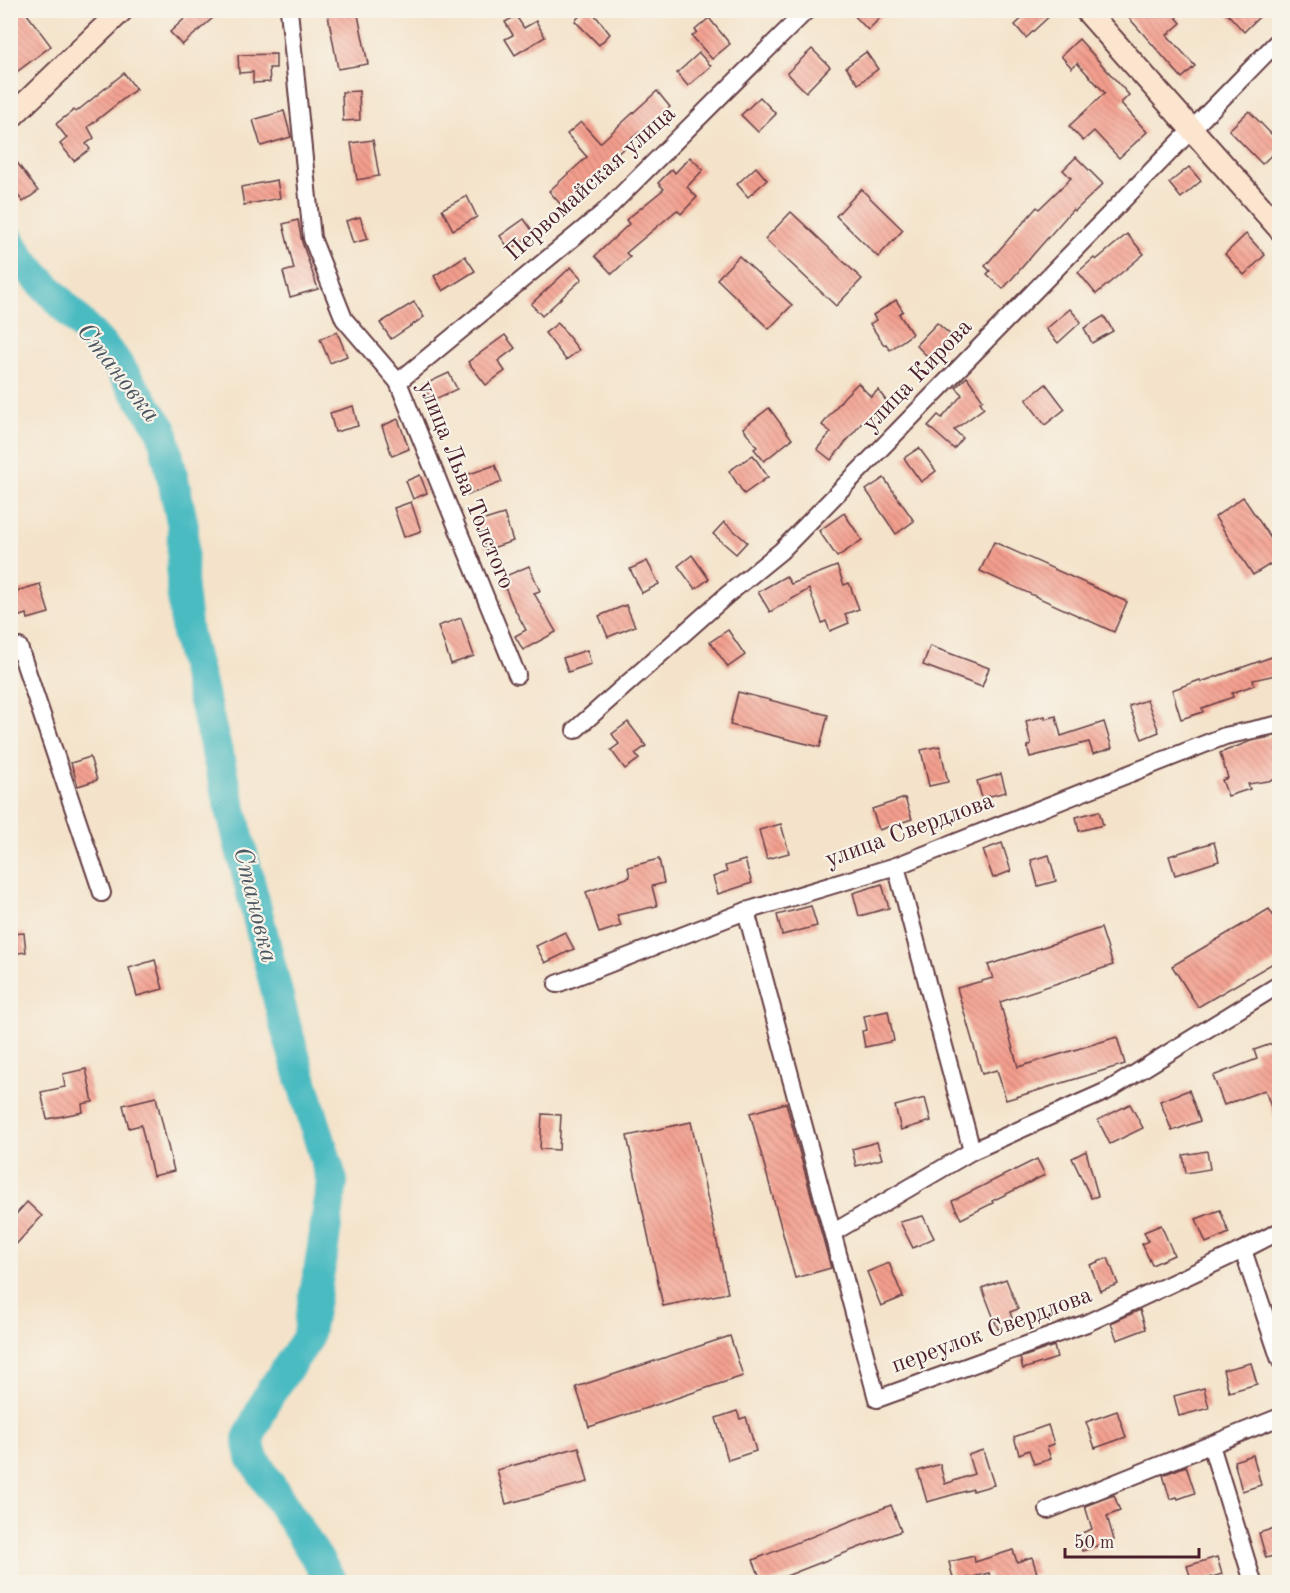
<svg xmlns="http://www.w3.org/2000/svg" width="1290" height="1593" font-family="'Old Standard TT',serif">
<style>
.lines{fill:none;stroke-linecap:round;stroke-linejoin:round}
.river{stroke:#4cbbc2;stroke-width:32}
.building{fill:url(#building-back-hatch)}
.minor-casing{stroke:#643c43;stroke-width:20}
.secondary-casing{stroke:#643c43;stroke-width:26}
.minor{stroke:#fff;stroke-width:16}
.secondary{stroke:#fce5cf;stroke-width:22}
.labels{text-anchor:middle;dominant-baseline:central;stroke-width:4.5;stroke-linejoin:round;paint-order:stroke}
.street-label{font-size:24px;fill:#4a1f2b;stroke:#f7f3e8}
.water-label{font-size:26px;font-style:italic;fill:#4b5660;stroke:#f7f3e8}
</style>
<defs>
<pattern id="building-back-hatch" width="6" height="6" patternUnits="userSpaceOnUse" patternTransform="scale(1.5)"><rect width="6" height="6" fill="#f49f8e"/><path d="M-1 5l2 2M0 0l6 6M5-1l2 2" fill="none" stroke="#c88174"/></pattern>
</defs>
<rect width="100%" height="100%" fill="#f7f3e8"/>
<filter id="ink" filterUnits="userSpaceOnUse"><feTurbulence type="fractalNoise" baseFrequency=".0167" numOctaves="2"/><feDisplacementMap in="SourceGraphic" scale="12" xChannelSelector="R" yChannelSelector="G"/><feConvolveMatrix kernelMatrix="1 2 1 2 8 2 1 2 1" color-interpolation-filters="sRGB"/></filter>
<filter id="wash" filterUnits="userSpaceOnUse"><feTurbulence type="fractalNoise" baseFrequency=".008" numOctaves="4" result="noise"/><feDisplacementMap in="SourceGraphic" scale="24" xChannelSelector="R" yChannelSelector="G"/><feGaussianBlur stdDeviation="1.35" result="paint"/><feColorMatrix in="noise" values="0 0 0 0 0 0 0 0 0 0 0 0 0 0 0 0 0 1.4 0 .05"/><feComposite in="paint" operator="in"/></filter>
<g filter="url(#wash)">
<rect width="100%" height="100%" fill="#f4e3ca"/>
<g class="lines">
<polyline class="river" points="10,241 22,261 113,358 162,430 183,526 182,589 187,633 285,1025 332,1181 322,1254 307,1339 268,1396 248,1439 252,1457 332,1582"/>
</g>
<g id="blocks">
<g class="building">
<polygon points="15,10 24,10 51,46 10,77 10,14"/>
<polygon points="194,10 222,10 182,45 170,32"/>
<polygon points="327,10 357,10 368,64 338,69"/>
<polygon points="585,10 591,10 610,34 599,45 575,21"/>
<polygon points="849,10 888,10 868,30"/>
<polygon points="1031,10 1056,10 1026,38 1015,25"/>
<polygon points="1122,10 1170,10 1181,23 1167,35 1195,66 1182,78"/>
<polygon points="1224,10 1266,10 1244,32"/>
<polygon points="516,16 524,28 536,21 545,37 515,55 505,39 513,35 505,22"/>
<polygon points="709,18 730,44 712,59 692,36 697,32 695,30"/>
<polygon points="1079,39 1129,95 1121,103 1147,132 1119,158 1094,131 1083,141 1069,126 1105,93 1077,63 1072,68 1061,56"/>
<polygon points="812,49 830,67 806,92 787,73"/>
<polygon points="866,52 878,69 858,84 846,67"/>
<polygon points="699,53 711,66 688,86 677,73"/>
<polygon points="276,54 276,68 269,68 270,82 253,83 253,72 239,73 238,55"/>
<polygon points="124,73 136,89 88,127 94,138 86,144 90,149 74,161 60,144 67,138 56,124 74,110 76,112"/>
<polygon points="359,91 360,120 343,121 342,92"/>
<polygon points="657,91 670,107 624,145 625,147 603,167 605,169 562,206 549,191 587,157 567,134 581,122 600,143"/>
<polygon points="760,97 776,114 758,132 741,115"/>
<polygon points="284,111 291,137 261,146 253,120"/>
<polygon points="1249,111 1280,143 1280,147 1262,164 1229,130"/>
<polygon points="373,140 379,176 357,180 351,143"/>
<polygon points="10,153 38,191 23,202 10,185"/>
<polygon points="690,157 703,170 687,187 697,197 681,214 677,210 626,253 630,257 612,274 595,256 629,224 626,220 664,189 658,183 672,169 675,173"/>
<polygon points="1076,157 1103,184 1075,211 1073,209 1003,289 987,274 990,271 985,266 1037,207 1039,209 1071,178 1063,170"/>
<polygon points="756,167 767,180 748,197 737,184"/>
<polygon points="1189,167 1201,181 1181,198 1169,183"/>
<polygon points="277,180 280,198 244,205 241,187"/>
<polygon points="861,189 903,230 878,257 836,216"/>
<polygon points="467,196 477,217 453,230 442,209"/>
<polygon points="791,212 862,279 836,306 765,239"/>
<polygon points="360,217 368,239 353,243 346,221"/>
<polygon points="524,219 534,233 510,250 500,236"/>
<polygon points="298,220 302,242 318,289 290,297 283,272 294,269 283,224"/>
<polygon points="1127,234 1144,254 1096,294 1078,272 1094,258 1096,260"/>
<polygon points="1246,234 1265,255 1244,275 1225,254"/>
<polygon points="465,256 475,271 443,291 434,276"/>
<polygon points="739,256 792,305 769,329 717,279"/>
<polygon points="571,267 582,279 542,316 531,304"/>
<polygon points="896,300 903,311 899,314 912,334 890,350 886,344 884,345 870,324 876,320 873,315"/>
<polygon points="414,302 424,317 391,339 380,323"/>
<polygon points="1070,309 1081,322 1058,343 1046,329"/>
<polygon points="1104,316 1113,331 1092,343 1084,328"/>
<polygon points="558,323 579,350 566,360 545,333"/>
<polygon points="937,323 953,337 931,360 916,345"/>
<polygon points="337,332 347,356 330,363 320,339"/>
<polygon points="505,335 515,348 498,361 505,371 486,385 468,362"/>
<polygon points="449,373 457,389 431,401 423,385"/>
<polygon points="967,377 983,400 980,402 984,408 954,430 963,438 954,449 928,426 938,415 942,418 962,395 956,387"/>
<polygon points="858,383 871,397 878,390 887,402 867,421 865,419 831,460 817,449 831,432 822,425 844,397"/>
<polygon points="1046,384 1065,409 1045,425 1026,400"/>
<polygon points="353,406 358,426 335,432 330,413"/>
<polygon points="769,408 792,439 764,461 754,449 757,447 743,428"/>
<polygon points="398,419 409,449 392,456 382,426"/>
<polygon points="919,448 936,471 921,482 904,458"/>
<polygon points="753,455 768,477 744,494 729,471"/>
<polygon points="495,465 502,482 468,495 461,477"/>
<polygon points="420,475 427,493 413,499 406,481"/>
<polygon points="884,478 914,521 896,534 866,490"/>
<polygon points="1243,497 1280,552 1280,558 1253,575 1215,517"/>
<polygon points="411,502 421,531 404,537 394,508"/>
<polygon points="844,513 862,540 837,557 819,531"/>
<polygon points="504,514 513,541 486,550 478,522"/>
<polygon points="724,522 747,542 736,554 713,534"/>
<polygon points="994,542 1127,602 1114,632 980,571"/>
<polygon points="692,555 709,579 695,589 678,566"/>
<polygon points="647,561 659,584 642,593 630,569"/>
<polygon points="529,566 540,591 534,593 556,632 523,650 515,636 526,630 513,606 501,578"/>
<polygon points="837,566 844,585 849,583 859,609 845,614 849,623 830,631 826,621 822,623 809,589 770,612 758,592 786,576 791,584"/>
<polygon points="40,584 49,613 28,619 27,614 16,617 10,593"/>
<polygon points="626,605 635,626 608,637 599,616"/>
<polygon points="461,618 474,656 451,664 438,626"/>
<polygon points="728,630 745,655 728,667 710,642"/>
<polygon points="930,646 989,668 982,687 923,665"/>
<polygon points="587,650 591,664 568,672 563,658"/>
<polygon points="1280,654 1280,674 1253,680 1254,685 1232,693 1233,697 1202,708 1203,712 1181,719 1172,690 1200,680 1201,682"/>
<polygon points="738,692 828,715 820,747 730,725"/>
<polygon points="1147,700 1159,732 1142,739 1129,706"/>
<polygon points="1045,716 1045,719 1056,716 1061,736 1104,722 1112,748 1093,754 1089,742 1030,757 1027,746 1031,745 1026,721"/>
<polygon points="628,722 646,746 635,754 639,759 625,769 611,750 619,744 612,734"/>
<polygon points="1280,735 1280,779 1248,784 1250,789 1228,796 1222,780 1228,778 1220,753 1251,741"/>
<polygon points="940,746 948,782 929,786 921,750"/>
<polygon points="90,757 97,780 78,786 71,763"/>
<polygon points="1001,774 1006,792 982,798 977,781"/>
<polygon points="905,798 912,819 879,830 872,809"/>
<polygon points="1099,811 1103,825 1079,831 1076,817"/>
<polygon points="781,824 789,853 767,859 759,830"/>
<polygon points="1214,842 1219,861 1175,875 1169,856"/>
<polygon points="1002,843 1011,871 993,878 983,850"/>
<polygon points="1049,855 1056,881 1038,886 1031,860"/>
<polygon points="659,859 664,883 652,886 657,906 617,915 621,926 599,933 586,892 630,877 628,867"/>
<polygon points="745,860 752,883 718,894 713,877 727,872 725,866"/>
<polygon points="882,884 889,908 859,916 853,893"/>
<polygon points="811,906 817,926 782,935 777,915"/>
<polygon points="1269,909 1280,926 1280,959 1198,1007 1172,966"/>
<polygon points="1101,928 1113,965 1000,1002 1018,1067 1117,1037 1125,1064 1006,1100 997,1070 982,1074 957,988 993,978 988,965"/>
<polygon points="565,932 574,949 545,963 536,946"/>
<polygon points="24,933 26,952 10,954 10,934"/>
<polygon points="155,960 163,989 137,996 129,968"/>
<polygon points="888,1011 894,1041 865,1047 862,1031 867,1030 864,1016"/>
<polygon points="1280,1041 1280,1126 1278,1126 1265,1090 1224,1105 1213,1076 1257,1059 1254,1050"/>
<polygon points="86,1069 93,1102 82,1104 83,1112 47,1119 41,1092 65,1087 63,1074"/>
<polygon points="1189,1090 1200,1121 1172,1131 1160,1101"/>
<polygon points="156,1097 174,1171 153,1176 141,1125 129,1128 123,1105"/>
<polygon points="925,1098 931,1121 901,1130 895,1106"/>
<polygon points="786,1103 831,1268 795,1278 750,1113"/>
<polygon points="1130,1104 1143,1128 1110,1144 1098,1120"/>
<polygon points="542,1114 561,1115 559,1150 540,1149"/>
<polygon points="691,1122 728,1293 663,1306 627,1136"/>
<polygon points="877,1142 882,1159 856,1166 852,1149"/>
<polygon points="1086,1151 1098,1196 1091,1198 1072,1158"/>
<polygon points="1207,1151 1210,1169 1186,1173 1183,1155"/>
<polygon points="1037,1159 1045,1175 992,1201 993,1203 961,1219 952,1201"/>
<polygon points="27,1202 42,1216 10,1251 10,1221"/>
<polygon points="1220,1210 1229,1233 1206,1243 1196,1219"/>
<polygon points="923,1216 934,1238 913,1248 900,1222"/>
<polygon points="1161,1225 1174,1255 1152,1265 1142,1244 1148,1241 1144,1232"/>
<polygon points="1108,1258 1118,1284 1100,1291 1090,1265"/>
<polygon points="889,1263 903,1297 881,1306 867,1272"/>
<polygon points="1006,1279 1018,1309 1010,1312 1014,1323 998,1329 982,1288"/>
<polygon points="1140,1310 1146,1329 1117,1340 1111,1323"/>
<polygon points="730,1336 743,1376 589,1427 576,1387"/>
<polygon points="1054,1346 1057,1358 1023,1369 1020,1358"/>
<polygon points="1251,1363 1257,1384 1229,1392 1223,1370"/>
<polygon points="1204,1388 1209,1408 1179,1416 1174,1396"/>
<polygon points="737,1411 740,1419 746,1417 756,1451 728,1460 716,1418"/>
<polygon points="1117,1411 1126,1437 1095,1448 1086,1422"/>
<polygon points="1048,1425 1054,1444 1047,1447 1051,1459 1034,1464 1029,1450 1019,1454 1014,1437"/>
<polygon points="579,1447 588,1482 506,1504 497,1470"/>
<polygon points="983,1450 994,1485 973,1491 973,1489 927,1502 918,1471 940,1464 945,1484 974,1474 968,1455"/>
<polygon points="1253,1455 1261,1485 1242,1491 1234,1461"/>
<polygon points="1186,1466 1195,1493 1178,1499 1177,1497 1170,1499 1163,1475"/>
<polygon points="1114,1495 1120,1511 1107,1516 1114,1540 1082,1551 1077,1535 1092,1529 1085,1506"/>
<polygon points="891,1505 901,1531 771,1582 762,1582 753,1560"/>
<polygon points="1275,1528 1280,1542 1280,1554 1266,1558 1259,1533"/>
<polygon points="1013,1550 1017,1562 1032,1557 1037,1573 1007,1582 992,1582 989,1573 954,1582 949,1562 974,1556 975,1562"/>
<polygon points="1217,1557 1222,1574 1206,1579 1207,1582 1192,1582 1187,1566"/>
</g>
</g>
</g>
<g filter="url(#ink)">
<use href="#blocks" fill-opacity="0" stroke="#643c43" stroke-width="1.5"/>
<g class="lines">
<g class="minor-casing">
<g id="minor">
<polyline points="289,10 312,238 344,319 398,382 517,675"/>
<polyline points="398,382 603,213 807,10"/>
<polyline points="10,645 19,647 102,893"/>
<polyline points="575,730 727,595 781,551 1280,39"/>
<polyline points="896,866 972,1151"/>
<polyline points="746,911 877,1399 1087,1323 1243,1250 1280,1231"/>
<polyline points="557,984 746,911 896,866 1225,736 1280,724"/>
<polyline points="834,1232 972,1151 1107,1091 1280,984"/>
<polyline points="1243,1250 1280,1360"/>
<polyline points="1211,1445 1253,1582"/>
<polyline points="1048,1510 1280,1417"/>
</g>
</g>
<g class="secondary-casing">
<g id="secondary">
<polyline points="1086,10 1280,229"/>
<polyline points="10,118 122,10"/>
</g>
</g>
<use href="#minor" class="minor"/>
<use href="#secondary" class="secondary"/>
</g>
</g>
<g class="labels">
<g class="street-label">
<text transform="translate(591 184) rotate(-42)">Первомайская улица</text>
<text transform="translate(918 376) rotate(-46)">улица Кирова</text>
<text transform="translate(465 485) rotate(68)">улица Льва Толстого</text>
<text transform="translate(910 831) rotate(-20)">улица Свердлова</text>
<text transform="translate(992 1331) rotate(-20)">переулок Свердлова</text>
</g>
<g class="water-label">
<text transform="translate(118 373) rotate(52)">Становка</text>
<text transform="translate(255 905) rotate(76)">Становка</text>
</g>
</g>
<rect width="1290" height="1593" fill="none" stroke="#f7f3e8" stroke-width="36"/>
<path d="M1065 1548v9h134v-9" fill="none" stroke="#4a1f2b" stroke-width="3"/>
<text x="1074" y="1548" font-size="18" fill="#4a1f2b" stroke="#f7f3e8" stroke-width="4.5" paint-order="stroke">50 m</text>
</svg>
